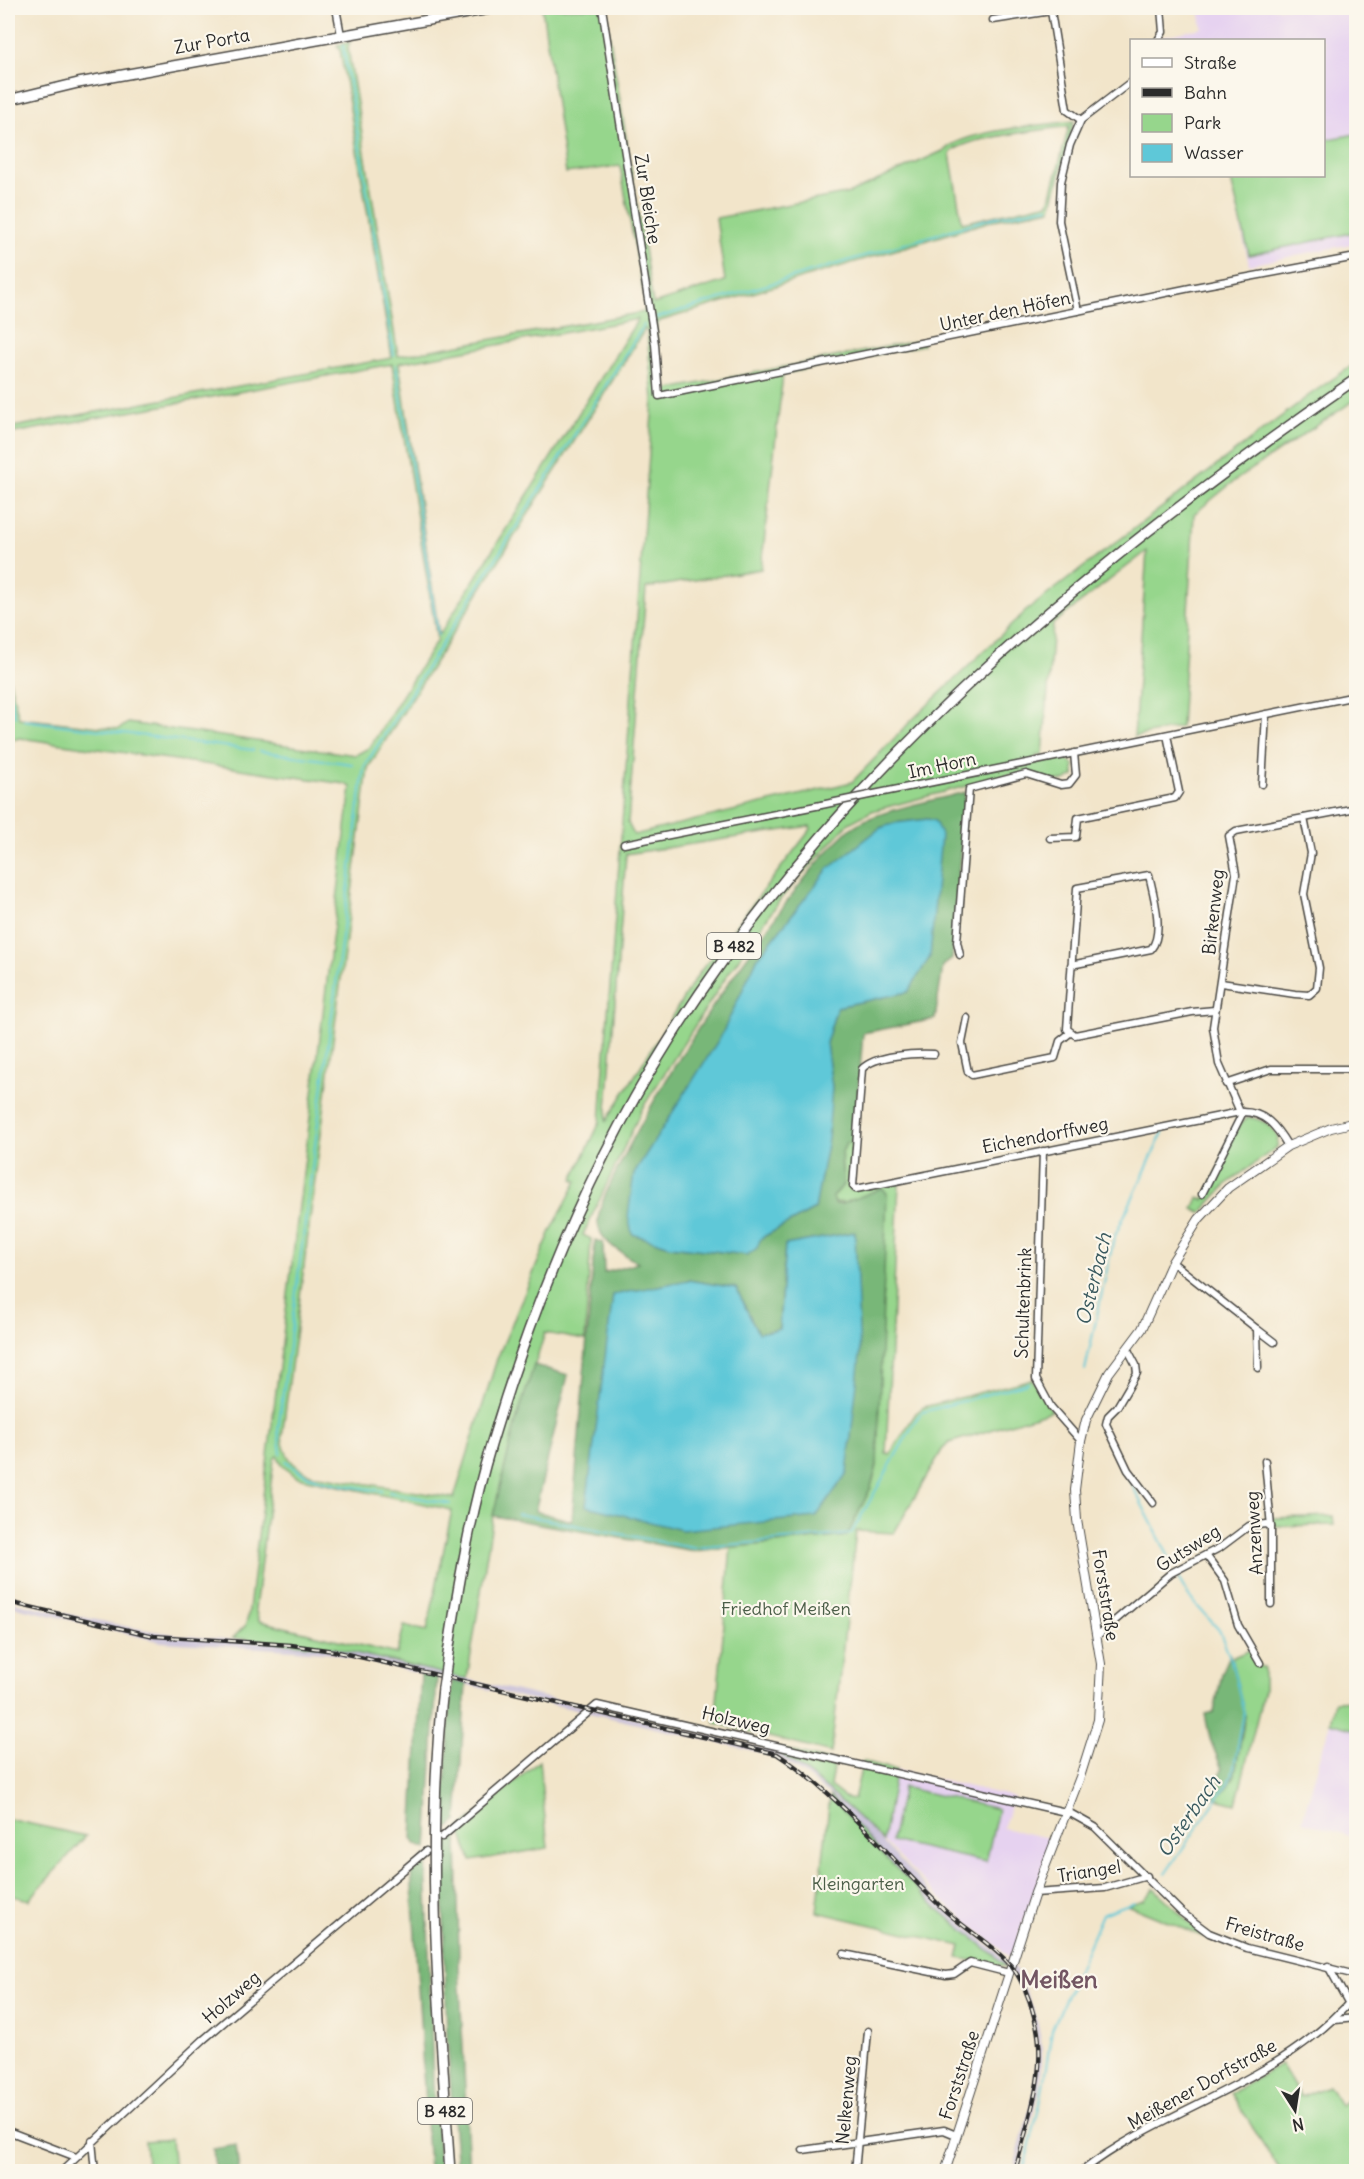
<svg xmlns="http://www.w3.org/2000/svg" width="1364" height="2179" font-family="Delius,sans-serif">
<style>
.built{fill:#e6d2f0}
.industrial{fill:#c8bfd8}
.green{fill:#96d68c;stroke:#60805c;stroke-width:1.5;fill-rule:evenodd}
.forest{fill:#78b778;stroke:#527152;stroke-width:1.5;fill-rule:evenodd}
.water{fill:#5ec8d8;stroke:#447a82;stroke-width:1.5}
.lines{fill:none;stroke-linecap:round;stroke-linejoin:round}
.stream{stroke:#5ec8d8;stroke-width:2}
.minor-casing{stroke:#494743;stroke-width:9}
.tertiary-casing{stroke:#494743;stroke-width:10}
.secondary-casing{stroke:#494743;stroke-width:12}
.primary-casing{stroke:#494743;stroke-width:12}
.minor{stroke:#fff;stroke-width:6}
.tertiary{stroke:#fff;stroke-width:8}
.secondary{stroke:#fff;stroke-width:9}
.primary{stroke:#fff;stroke-width:9}
.rail-casing{stroke:#2b2b2b;stroke-width:4.5}
.rail{stroke:#fbf7ec;stroke-width:2;stroke-dasharray:7;stroke-linecap:butt}
.minor-bridge-casing{stroke:#494743;stroke-width:9;stroke-linecap:butt}
.primary-bridge-casing{stroke:#494743;stroke-width:12;stroke-linecap:butt}
.minor-bridge{stroke:#fff;stroke-width:6}
.primary-bridge{stroke:#fff;stroke-width:9}
.labels{text-anchor:middle;dominant-baseline:central;stroke-width:4.5;stroke-linejoin:round;paint-order:stroke}
.shield{fill:#fbf7ec;stroke:#696865;stroke-width:1.5}
.shield-label{font-size:16px;font-weight:bold;fill:#2b2b2b}
.street-label{font-size:18px;fill:#2b2b2b;stroke:#fbf7ec}
.park-label{font-size:18px;fill:#4b5e48;stroke:#fbf7ec}
.water-label{font-size:20px;font-style:italic;fill:#3a5a5f;stroke:#fbf7ec}
.district-label{font-size:24px;font-weight:bold;fill:#735663;stroke:#fbf7ec}
</style>
<rect width="100%" height="100%" fill="#fbf7ec"/>
<filter id="ink" filterUnits="userSpaceOnUse"><feTurbulence type="fractalNoise" baseFrequency=".0167" numOctaves="2"/><feDisplacementMap in="SourceGraphic" scale="12" xChannelSelector="R" yChannelSelector="G"/><feConvolveMatrix kernelMatrix="1 2 1 2 8 2 1 2 1" color-interpolation-filters="sRGB"/></filter>
<filter id="wash" filterUnits="userSpaceOnUse"><feTurbulence type="fractalNoise" baseFrequency=".008" numOctaves="4" result="noise"/><feDisplacementMap in="SourceGraphic" scale="24" xChannelSelector="R" yChannelSelector="G"/><feGaussianBlur stdDeviation="1.35" result="paint"/><feColorMatrix in="noise" values="0 0 0 0 0 0 0 0 0 0 0 0 0 0 0 0 0 1.4 0 .05"/><feComposite in="paint" operator="in"/></filter>
<g filter="url(#wash)">
<rect width="100%" height="100%" fill="#f2e5ca"/>
<g class="built">
<polygon points="1199,8 1356,8 1356,243 1249,265 1230,176 1324,176 1324,40 1159,40 1160,37 1202,28"/>
<polygon points="1330,1723 1356,1730 1356,1838 1302,1821"/>
<polygon points="896,1770 1014,1797 1003,1828 1053,1839 1011,1958 946,1904 883,1841"/>
</g>
<polygon class="industrial" points="8,1601 129,1627 185,1636 330,1647 778,1752 810,1773 838,1796 944,1906 1015,1968 1036,2015 1042,2046 1039,2092 1017,2171 1013,2171 1034,2091 1038,2046 1033,2017 1021,1990 1008,1967 939,1910 887,1859 830,1796 807,1777 776,1756 325,1652 162,1642 8,1605"/>
<g class="green">
<path d="M542,8H605L653,304L725,281L716,218L850,193L945,150C965,130 1044,125 1074,121L1051,209L994,220L660,321L656,326L660,386L665,390L922,340L923,345L783,374L761,569L646,588L628,823L634,835L852,782L911,721L1026,611L1308,396L1356,363V399L1233,482L1194,514L1181,727L1134,737L1147,551L1053,624L1043,755L1036,756L1034,763L1065,758L1074,765V776L1064,781H1051L1027,772L1004,776L872,811L849,823L782,897L726,977L643,1107L583,1235L591,1239L585,1340L545,1333L515,1425L493,1516L467,1679L330,1647L233,1638L245,1626L248,1617L351,787L345,784L20,738L8,741V674L19,718L119,729L128,723L356,755L370,747L437,640L392,364L8,434V428L392,358L340,50L337,45L350,42L348,48L398,356L644,312L646,308L620,166L566,173ZM1069,126L1049,203L962,223L950,154C960,137 1046,130 1069,126ZM638,319L440,634H439L399,363ZM645,329L647,331L653,400L600,1122L573,1179L577,1181L551,1231L497,1359L454,1498L313,1475C293,1467 285,1458 282,1437L368,768ZM810,826L811,829L699,973L606,1122L626,854ZM277,1456L284,1467L297,1477L452,1510L427,1631L404,1626L397,1654L259,1621L255,1609L274,1459Z"/>
<polygon points="1356,134 1356,232 1249,255 1230,176 1324,176 1324,140"/>
<path d="M1248,1117C1262,1119 1270,1125 1278,1136L1277,1147L1228,1183L1201,1213L1193,1209L1198,1198L1204,1200L1238,1127Z"/>
<path d="M848,1142L854,1143L850,1190L899,1183L886,1453L890,1454L916,1413L924,1407L1032,1379L1052,1411L949,1443L942,1450L894,1533L856,1531L831,1753L715,1723L731,1547L847,1536L871,1487L877,1466L874,1192L849,1203L833,1202V1197L843,1185C844,1170 836,1154 848,1142Z"/>
<polygon points="1333,1516 1334,1525 1273,1526 1273,1518"/>
<polygon points="1250,1650 1260,1667 1264,1667 1264,1690 1236,1804 1217,1799 1234,1778 1245,1716 1231,1658"/>
<polygon points="1356,1700 1356,1730 1330,1723 1335,1701"/>
<path d="M778,1748L834,1762L830,1786L844,1797L854,1799L863,1761L896,1770L883,1841C850,1808 817,1778 778,1752Z"/>
<polygon points="539,1761 548,1848 471,1861 460,1829"/>
<polygon points="903,1787 998,1809 986,1862 891,1841"/>
<polygon points="830,1796 887,1859 939,1910 1008,1967 958,1958 961,1946 817,1912"/>
<polygon points="8,1819 86,1836 29,1900 8,1895"/>
<polygon points="1154,1888 1204,1937 1127,1905 1144,1900"/>
<polygon points="1281,2064 1301,2097 1328,2086 1340,2105 1356,2094 1356,2171 1280,2171 1231,2093"/>
<polygon points="171,2139 174,2171 129,2171 128,2166 147,2164 145,2141"/>
</g>
<g class="forest">
<path d="M965,792L952,959L943,966L935,1019L863,1033L854,1143L848,1142C836,1154 844,1170 843,1185L833,1197L835,1204H842L882,1188L887,1193L877,1465L871,1487L847,1536L694,1551L493,1516L515,1425L534,1365L568,1375L535,1511L572,1521L595,1240L603,1243L604,1273L638,1263C624,1254 599,1242 598,1223C597,1207 615,1175 622,1160C663,1080 712,1004 765,932C790,897 817,859 849,830C868,812 937,800 965,792ZM928,819L908,992L837,1007L826,1043L832,1087L827,1139L815,1209L761,1238L747,1255L670,1246L632,1234L757,959L880,828L895,823ZM785,1245L816,1517L688,1280L736,1288L758,1333L779,1329Z"/>
<polygon points="1230,1655 1245,1716 1234,1778 1217,1799 1214,1797 1222,1769 1210,1739 1205,1714 1214,1712 1222,1673"/>
<polygon points="421,1674 437,1677 427,1849 416,1845 412,1838"/>
<polygon points="452,1681 466,1684 457,1821 442,1834"/>
<polygon points="457,1831 459,1966 469,2172 457,2171 447,2038 442,1842"/>
<polygon points="426,1856 433,2085 440,2172 429,2171 411,1869"/>
<polygon points="236,2145 239,2171 215,2171 213,2149"/>
</g>
<g class="water">
<polygon points="928,819 935,821 941,835 930,957 908,992 837,1007 826,1043 832,1087 828,1139 815,1209 761,1238 757,1248 747,1255 670,1246 632,1234 628,1216 634,1173 721,1036 757,959 828,869 880,828 895,823"/>
<polygon points="855,1232 860,1355 847,1473 816,1517 682,1530 586,1506 613,1295 688,1280 736,1288 758,1333 779,1329 785,1245"/>
</g>
<g class="lines">
<g class="stream">
<polyline points="343,46 394,356"/>
<polyline points="656,318 991,218 1048,207"/>
<polyline points="396,365 438,635"/>
<polyline points="8,688 15,717"/>
<polyline points="23,720 253,750"/>
<polyline points="259,751 352,764"/>
<polyline points="1085,1370 1114,1238 1164,1130"/>
<polyline points="1111,1444 1172,1563"/>
<polyline points="281,1454 278,1431 364,767 644,325"/>
<path d="M286,1461C310,1485 350,1485 382,1491"/>
<polyline points="389,1492 450,1504"/>
<polyline points="518,1514 693,1548 851,1534 917,1418 923,1412 1028,1383"/>
<polyline points="1165,1874 1232,1777 1244,1713 1231,1660 1219,1630 1189,1597 1177,1576"/>
<polyline points="1023,2172 1040,2104 1052,2030 1102,1914 1134,1902"/>
</g>
</g>
</g>
<g filter="url(#ink)">
<g class="lines">
<g class="minor-casing">
<g id="minor">
<polyline points="336,8 341,35"/>
<polyline points="602,8 655,344 659,396 1195,287 1356,257"/>
<polyline points="993,20 1051,11 1067,110 1081,120"/>
<polyline points="1158,40 1163,32 1161,8"/>
<polyline points="1078,311 1059,221 1061,182 1070,145 1081,120 1132,81"/>
<polyline points="1262,784 1266,714"/>
<polyline points="874,794 1356,696"/>
<polyline points="1050,838 1076,837 1078,818 1175,798 1179,792 1167,735"/>
<polyline points="624,844 821,805"/>
<polyline points="960,955 957,942 969,789 1026,774 1061,785 1069,784 1076,775 1074,753"/>
<path d="M1071,965L1151,949C1165,933 1153,893 1149,875L1077,888L1067,1029L1075,1035L1192,1012L1215,1010"/>
<polyline points="1221,983 1295,994 1309,995 1317,988 1319,968 1304,894 1311,853 1304,818"/>
<polyline points="967,1018 962,1043 968,1072 972,1075 1055,1058 1060,1041 1070,1033"/>
<path d="M934,1054C916,1053 874,1055 862,1069L853,1186L856,1189L1240,1112"/>
<polyline points="1226,1084 1271,1069 1356,1069"/>
<path d="M1288,1146C1276,1126 1265,1111 1240,1112L1219,1064L1213,1027L1236,874L1229,836L1236,831L1356,808"/>
<polyline points="1043,1151 1036,1379 1051,1407 1081,1441"/>
<polyline points="1202,1194 1243,1112"/>
<polyline points="1172,1262 1257,1329 1258,1368"/>
<polyline points="1257,1329 1274,1342"/>
<polyline points="1128,1350 1136,1365 1137,1373 1117,1407 1108,1416 1106,1424 1128,1470 1153,1503"/>
<polyline points="1265,1461 1271,1527 1271,1604"/>
<polyline points="1206,1555 1225,1581 1238,1625 1260,1663"/>
<polyline points="1098,1635 1171,1573 1221,1547 1249,1526 1267,1524 1271,1527"/>
<polyline points="442,1837 597,1705 1070,1813 1095,1827 1181,1912 1209,1933 1247,1948 1356,1975"/>
<polyline points="1035,1893 1105,1888 1147,1876"/>
<polyline points="844,1954 946,1975 954,1974 970,1963 1009,1973"/>
<polyline points="1328,1966 1349,2004"/>
<polyline points="1335,2020 1356,2018"/>
<polyline points="8,2131 76,2157"/>
<polyline points="92,2141 95,2172"/>
<polyline points="803,2150 944,2130 956,2135"/>
<polyline points="61,2172 203,2040 426,1851"/>
<polyline points="855,2172 868,2031"/>
<path d="M1081,2172C1167,2105 1282,2083 1356,1995"/>
</g>
</g>
<g class="tertiary-casing">
<polyline id="tertiary" points="945,2172 1035,1893 1080,1777 1098,1720 1101,1664 1077,1520 1075,1490 1081,1441 1086,1420 1109,1373 1142,1329 1172,1262 1199,1219 1228,1188 1288,1146 1331,1128 1356,1122"/>
</g>
<g class="secondary-casing">
<polyline id="secondary" points="8,100 78,83 495,8"/>
</g>
<g class="primary-casing">
<g id="primary">
<path d="M447,1660C458,1588 470,1515 491,1445C533,1304 589,1167 668,1042C841,767 1091,561 1356,379"/>
<path d="M443,1688C425,1849 439,2010 450,2172"/>
</g>
</g>
<use href="#minor" class="minor"/>
<use href="#tertiary" class="tertiary"/>
<use href="#secondary" class="secondary"/>
<use href="#primary" class="primary"/>
<g class="rail-casing">
<path id="rail" d="M8,1602L154,1636L291,1645L334,1651L777,1754C840,1795 885,1853 939,1905C960,1926 993,1944 1012,1967C1022,1980 1030,2000 1034,2016C1050,2068 1027,2121 1015,2172"/>
</g>
<use href="#rail" class="rail"/>
<g class="minor-bridge-casing">
<polyline id="minor-bridge" points="821,805 874,794"/>
</g>
<g class="primary-bridge-casing">
<polyline id="primary-bridge" points="443,1688 447,1660"/>
</g>
<use href="#minor-bridge" class="minor-bridge"/>
<use href="#primary-bridge" class="primary-bridge"/>
</g>
</g>
<g class="labels">
<g class="shield">
<rect x="707" y="933" width="54" height="26" rx="4.5"/>
<rect x="418" y="2098" width="54" height="26" rx="4.5"/>
</g>
<g class="shield-label">
<text x="734" y="946">B 482</text>
<text x="445" y="2111">B 482</text>
</g>
<g class="street-label">
<text transform="translate(212 41) rotate(-10)">Zur Porta</text>
<text transform="translate(648 199) rotate(81)">Zur Bleiche</text>
<text transform="translate(1005 311) rotate(-12)">Unter den Höfen</text>
<text transform="translate(942 765) rotate(-12)">Im Horn</text>
<text transform="translate(1213 912) rotate(-84)">Birkenweg</text>
<text transform="translate(1045 1135) rotate(-11)">Eichendorffweg</text>
<text transform="translate(1023 1303) rotate(-88)">Schultenbrink</text>
<text transform="translate(1254 1533) rotate(-93)">Anzenweg</text>
<text transform="translate(1188 1548) rotate(-32)">Gutsweg</text>
<text transform="translate(1106 1595) rotate(81)">Forststraße</text>
<text transform="translate(736 1720) rotate(13)">Holzweg</text>
<text transform="translate(1089 1871) rotate(-9)">Triangel</text>
<text transform="translate(1265 1934) rotate(16)">Freistraße</text>
<text transform="translate(231 1997) rotate(-41)">Holzweg</text>
<text transform="translate(959 2075) rotate(-72)">Forststraße</text>
<text transform="translate(1202 2084) rotate(-29)">Meißener Dorfstraße</text>
<text transform="translate(846 2100) rotate(-85)">Nelkenweg</text>
</g>
<g class="park-label">
<text x="786" y="1608">Friedhof Meißen</text>
<text x="858" y="1883">Kleingarten</text>
</g>
<g class="water-label">
<text transform="translate(1093 1279) rotate(-76)">Osterbach</text>
<text transform="translate(1188 1816) rotate(-55)">Osterbach</text>
</g>
<g class="district-label">
<text x="1059" y="1979">Meißen</text>
</g>
</g>
<rect width="1364" height="2179" fill="none" stroke="#fbf7ec" stroke-width="30"/>
<rect x="1130" y="39" width="195" height="138" fill="#fbf7ec" stroke="#a8a59f" stroke-width="1.5"/>
<rect x="1142" y="58" width="30" height="9" fill="#ffffff" stroke="#a8a59f" stroke-width="1.5"/>
<text x="1184" y="69" font-size="18" fill="#2b2b2b">Straße</text>
<rect x="1142" y="88" width="30" height="9" fill="#2b2b2b" stroke="#a8a59f" stroke-width="1.5"/>
<text x="1184" y="99" font-size="18" fill="#2b2b2b">Bahn</text>
<rect x="1142" y="114" width="30" height="18" fill="#96d68c" stroke="#a8a59f" stroke-width="1.5"/>
<text x="1184" y="129" font-size="18" fill="#2b2b2b">Park</text>
<rect x="1142" y="144" width="30" height="18" fill="#5ec8d8" stroke="#a8a59f" stroke-width="1.5"/>
<text x="1184" y="159" font-size="18" fill="#2b2b2b">Wasser</text>
<g transform="translate(1295 2110) rotate(168)" stroke="#fbf7ec" stroke-width="4.5" paint-order="stroke">
<path d="M0-4.5L10 22L0 15L-10 22Z" fill="#2b2b2b"/>
<text y="-9" font-size="16" font-weight="bold" text-anchor="middle" fill="#2b2b2b">N</text>
</g>
</svg>
